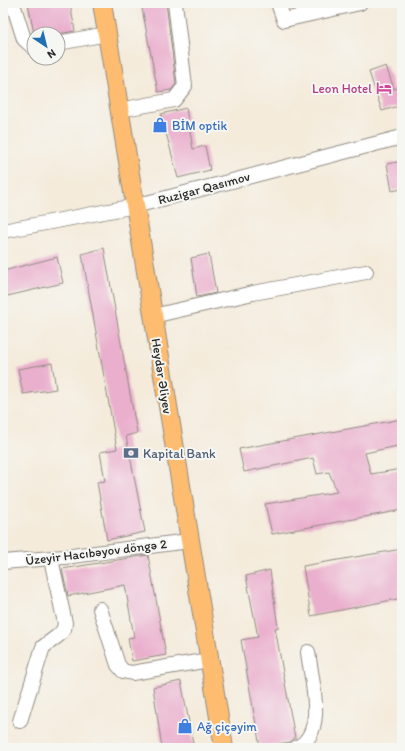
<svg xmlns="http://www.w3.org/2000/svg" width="405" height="751" font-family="Itim,sans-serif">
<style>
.building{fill:#eaafcd}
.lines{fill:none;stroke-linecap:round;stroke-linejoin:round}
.minor-casing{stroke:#908b83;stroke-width:16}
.major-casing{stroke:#908b83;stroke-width:20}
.minor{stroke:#fff;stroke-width:14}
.major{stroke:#fdbc70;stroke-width:18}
.labels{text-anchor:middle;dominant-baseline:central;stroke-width:4;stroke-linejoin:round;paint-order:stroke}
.hotel-label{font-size:13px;fill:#b23c85;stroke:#f6f6f2;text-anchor:end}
.shop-label{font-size:13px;fill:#366cbe;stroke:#f6f6f2;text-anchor:start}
.street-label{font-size:13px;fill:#2b2b2b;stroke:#f6f6f2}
.service-label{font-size:13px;fill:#4e5e75;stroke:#f6f6f2;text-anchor:start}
</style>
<rect width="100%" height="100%" fill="#f6f6f2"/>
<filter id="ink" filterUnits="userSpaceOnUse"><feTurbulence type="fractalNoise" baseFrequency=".025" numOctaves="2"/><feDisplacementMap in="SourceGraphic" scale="8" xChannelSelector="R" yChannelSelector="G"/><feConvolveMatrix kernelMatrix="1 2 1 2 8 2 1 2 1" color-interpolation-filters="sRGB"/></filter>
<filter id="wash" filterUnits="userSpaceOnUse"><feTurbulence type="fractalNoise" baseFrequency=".012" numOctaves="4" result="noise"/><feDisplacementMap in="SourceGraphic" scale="16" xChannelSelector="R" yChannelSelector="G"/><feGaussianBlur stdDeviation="0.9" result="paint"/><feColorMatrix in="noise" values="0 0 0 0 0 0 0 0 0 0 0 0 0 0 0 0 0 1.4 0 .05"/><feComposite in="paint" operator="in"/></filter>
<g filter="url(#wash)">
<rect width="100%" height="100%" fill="#f4ebdb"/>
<g id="blocks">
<g class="building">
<polygon points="28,3 70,3 75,31 58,34 34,34"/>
<polygon points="141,3 166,3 176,84 171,90 158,92"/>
<polygon points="386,66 394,89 402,87 402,105 382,111 369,72"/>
<polygon points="186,108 193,149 205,146 210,170 178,178 161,114"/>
<polygon points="402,161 402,189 392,191 387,164"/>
<polygon points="104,248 137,433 126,436 145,532 107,540 97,482 105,481 100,452 117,449 82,254"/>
<polygon points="209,254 216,293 197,297 191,258"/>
<polygon points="57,257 63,283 3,297 3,271"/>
<polygon points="52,363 56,389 23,394 18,369"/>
<polygon points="402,419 402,445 365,453 371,474 402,469 402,510 272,534 265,504 337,492 329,472 317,474 313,458 244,472 239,449"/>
<polygon points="402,549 402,598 311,616 303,566"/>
<polygon points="148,555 166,655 132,661 128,638 134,637 125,585 68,596 62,569"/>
<polygon points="270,570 278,628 275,628 295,738 290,742 260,747 241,640 258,637 246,576"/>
<polygon points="181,681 194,748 162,748 153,687"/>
</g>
</g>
</g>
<g filter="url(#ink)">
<use href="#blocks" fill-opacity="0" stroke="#908b83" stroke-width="1"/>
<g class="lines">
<g class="minor-casing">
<g id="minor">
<polyline points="278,3 284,20 360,3"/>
<polyline points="13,4 24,39 34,48"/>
<polyline points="58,43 107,34"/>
<polyline points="119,110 174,100 185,86 175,3"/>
<polyline points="3,231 135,206 402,137"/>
<polyline points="153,316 253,293 366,272"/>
<polyline points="3,562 64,557 189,541"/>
<polyline points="100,609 118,665 123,671 132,673 209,660"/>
<polyline points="20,721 43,647 59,635 64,629 65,623 51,559"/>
<path d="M296,748C328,734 311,679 308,652"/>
</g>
</g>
<g class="major-casing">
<polyline id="major" points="102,3 224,748"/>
</g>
<use href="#minor" class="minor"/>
<use href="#major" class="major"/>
</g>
</g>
<defs>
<g id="hotel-bare" transform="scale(1.2)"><path d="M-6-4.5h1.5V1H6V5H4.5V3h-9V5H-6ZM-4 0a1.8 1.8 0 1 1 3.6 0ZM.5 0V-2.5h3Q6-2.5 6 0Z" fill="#d1479c" stroke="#f6f6f2" stroke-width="2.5" paint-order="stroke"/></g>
<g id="shop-bare" transform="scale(1.2)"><path d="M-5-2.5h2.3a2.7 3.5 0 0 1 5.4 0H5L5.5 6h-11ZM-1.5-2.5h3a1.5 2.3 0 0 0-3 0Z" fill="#3f7fe0" stroke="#f6f6f2" stroke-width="2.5" paint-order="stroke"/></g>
<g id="bank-bare" transform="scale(1.2)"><path d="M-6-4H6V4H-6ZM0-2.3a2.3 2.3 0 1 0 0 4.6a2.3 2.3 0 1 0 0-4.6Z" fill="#5c6f8a" stroke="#f6f6f2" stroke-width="2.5" paint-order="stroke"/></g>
</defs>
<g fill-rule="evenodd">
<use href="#hotel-bare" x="384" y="88"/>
<use href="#shop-bare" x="160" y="125"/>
<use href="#bank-bare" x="131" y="453"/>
<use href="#shop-bare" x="185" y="726"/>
</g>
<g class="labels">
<g class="hotel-label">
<text x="372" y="88">Leon Hotel</text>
</g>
<g class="shop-label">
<text x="172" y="125">BİM optik</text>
<text x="197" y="726">Ağ çiçəyim</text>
</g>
<g class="street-label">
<text transform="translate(204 188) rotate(-15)">Ruzigar Qasımov</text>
<text transform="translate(162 376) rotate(81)">Heydər Əliyev</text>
<text transform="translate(96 552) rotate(-7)">Üzeyir Hacıbəyov döngə 2</text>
</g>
<g class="service-label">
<text x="143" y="453">Kapital Bank</text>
</g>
</g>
<rect width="405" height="751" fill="none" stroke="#f6f6f2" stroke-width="16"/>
<g transform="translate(46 46) rotate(145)"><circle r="19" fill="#f6f6f2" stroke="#a5a5a2"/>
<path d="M0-3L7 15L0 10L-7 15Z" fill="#1f6fb2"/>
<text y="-6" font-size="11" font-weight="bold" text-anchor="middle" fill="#2b2b2b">N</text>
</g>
</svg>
